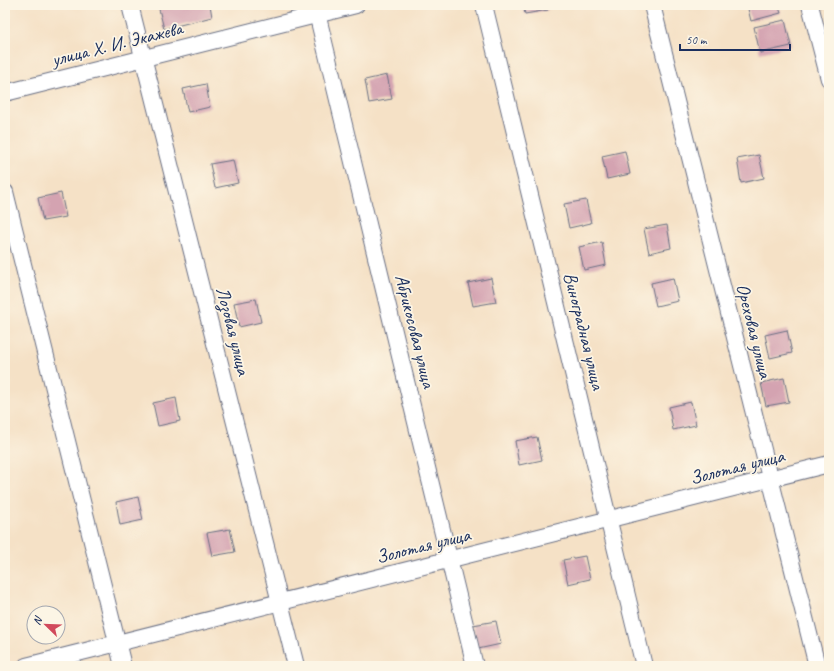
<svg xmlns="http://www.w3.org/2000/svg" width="834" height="671" font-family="Caveat,sans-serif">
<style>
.building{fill:#d4a3b1}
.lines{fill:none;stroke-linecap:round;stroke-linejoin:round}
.street-casing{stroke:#676d82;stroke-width:18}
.street{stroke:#fff;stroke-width:16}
.labels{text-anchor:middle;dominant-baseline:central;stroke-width:3.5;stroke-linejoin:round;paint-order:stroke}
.street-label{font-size:19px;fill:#1b2f5e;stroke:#fcf5e5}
</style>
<rect width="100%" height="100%" fill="#fcf5e5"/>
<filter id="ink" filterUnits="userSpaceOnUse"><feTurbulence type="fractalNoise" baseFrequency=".025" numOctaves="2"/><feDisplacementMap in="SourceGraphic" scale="8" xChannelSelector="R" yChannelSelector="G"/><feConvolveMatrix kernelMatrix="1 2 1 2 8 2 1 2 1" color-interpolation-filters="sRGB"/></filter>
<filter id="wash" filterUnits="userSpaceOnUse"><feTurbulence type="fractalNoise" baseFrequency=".012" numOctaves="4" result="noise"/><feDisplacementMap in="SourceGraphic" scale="16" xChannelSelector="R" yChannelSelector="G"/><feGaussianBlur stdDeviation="0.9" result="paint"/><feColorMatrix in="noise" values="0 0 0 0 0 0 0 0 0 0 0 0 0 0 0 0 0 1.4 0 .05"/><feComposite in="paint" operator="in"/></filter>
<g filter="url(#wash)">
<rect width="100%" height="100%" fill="#f5e1c6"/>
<g id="blocks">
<g class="building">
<polygon points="158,5 210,5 212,17 164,29"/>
<polygon points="523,5 547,5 548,10 525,14"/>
<polygon points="747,5 778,5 781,13 751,21"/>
<polygon points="785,20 791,46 760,53 754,27"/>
<polygon points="387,75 392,99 369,103 365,80"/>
<polygon points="206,84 210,107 188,112 183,89"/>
<polygon points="625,151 630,174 607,179 602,156"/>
<polygon points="759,155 764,178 741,183 737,159"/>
<polygon points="233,160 238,183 215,188 210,164"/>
<polygon points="61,193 66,217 43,221 38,198"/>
<polygon points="586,200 591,223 569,228 564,204"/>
<polygon points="667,225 671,248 649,253 644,229"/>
<polygon points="829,228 829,240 828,240 826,229"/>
<polygon points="602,242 606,265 584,270 579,247"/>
<polygon points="491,278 496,302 473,306 468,283"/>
<polygon points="673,278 678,301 656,306 651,283"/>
<polygon points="256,299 261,322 239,327 234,303"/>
<polygon points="787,330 792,353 770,358 765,335"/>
<polygon points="784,378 789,402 766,406 761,383"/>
<polygon points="176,398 180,421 158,426 153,403"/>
<polygon points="691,402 696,425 673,430 669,407"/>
<polygon points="537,437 542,460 519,465 515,441"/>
<polygon points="138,497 143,520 120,525 116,502"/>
<polygon points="230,529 235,552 212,556 207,533"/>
<polygon points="585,556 590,579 568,584 563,560"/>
<polygon points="496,621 501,644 478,649 473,625"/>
</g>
</g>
</g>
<g filter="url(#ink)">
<use href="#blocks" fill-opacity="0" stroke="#676d82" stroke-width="1"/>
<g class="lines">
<g class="street-casing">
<g id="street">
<polyline points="130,5 296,666"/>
<polyline points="315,5 475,666"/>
<polyline points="484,5 644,666"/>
<polyline points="652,5 817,666"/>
<polyline points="810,5 829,79"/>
<polyline points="5,93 356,5"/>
<polyline points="5,192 123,666"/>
<polyline points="26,666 829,464"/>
</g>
</g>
<use href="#street" class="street"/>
</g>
</g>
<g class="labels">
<g class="street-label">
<text transform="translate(117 44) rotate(-14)">улица Х. И. Экажева</text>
<text transform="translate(233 331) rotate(76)">Лозовая улица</text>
<text transform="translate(415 331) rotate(76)">Абрикосовая улица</text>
<text transform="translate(584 331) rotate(76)">Виноградная улица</text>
<text transform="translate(754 331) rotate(76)">Ореховая улица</text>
<text transform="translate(737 467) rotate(-14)">Золотая улица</text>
<text transform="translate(423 546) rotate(-14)">Золотая улица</text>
</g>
</g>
<rect width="834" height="671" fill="none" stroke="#fcf5e5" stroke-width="20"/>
<g transform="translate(46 625) rotate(293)"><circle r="19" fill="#fcf5e5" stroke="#a2a6af"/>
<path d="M0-3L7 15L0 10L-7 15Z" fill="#d1495b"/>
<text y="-6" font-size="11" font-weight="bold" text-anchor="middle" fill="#1b2f5e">N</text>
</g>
<path d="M680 44v6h110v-6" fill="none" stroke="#1b2f5e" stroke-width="2"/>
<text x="686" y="44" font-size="12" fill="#1b2f5e" stroke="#fcf5e5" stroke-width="3" paint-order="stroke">50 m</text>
</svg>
